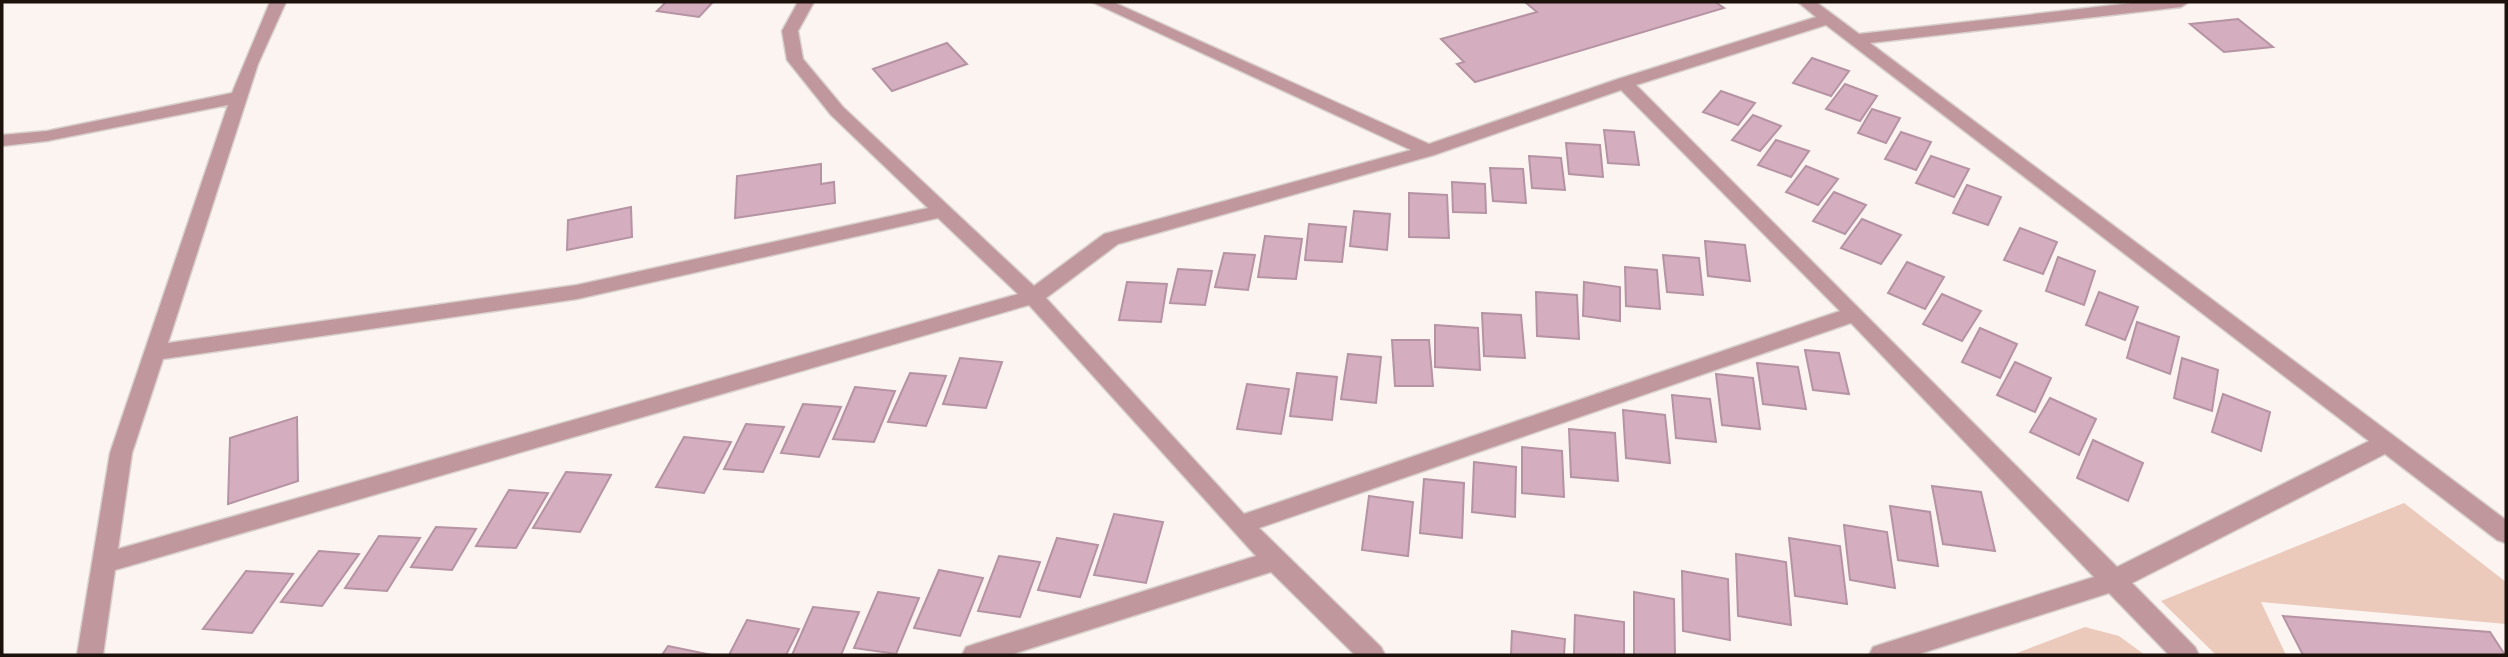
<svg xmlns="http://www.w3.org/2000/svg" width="2508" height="657" font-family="'Exo 2',sans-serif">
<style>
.green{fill:#ebcabc}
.building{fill:#d4adbf;stroke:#b593a3;stroke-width:2}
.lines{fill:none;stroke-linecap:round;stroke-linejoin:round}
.minor-casing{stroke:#d8d0cc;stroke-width:3}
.minor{fill:#c0979c;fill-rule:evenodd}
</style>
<rect width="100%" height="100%" fill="#fcf4f1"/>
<g class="green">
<polygon points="2404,503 2506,582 2506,624 2261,602 2286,655 2216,655 2161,601"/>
<polygon points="2085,627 2119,636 2145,655 2012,655"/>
</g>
<g class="building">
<polygon points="666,2 713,2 699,17 657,11"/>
<polygon points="1525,2 1715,2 1724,8 1475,82 1457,64 1464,62 1441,39 1537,12"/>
<polygon points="2238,19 2273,47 2224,52 2190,24"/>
<polygon points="947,43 967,64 892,91 873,69"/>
<polygon points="1812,58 1849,71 1831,96 1793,83"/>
<polygon points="1845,84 1877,96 1860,121 1826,109"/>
<polygon points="1721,91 1755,103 1738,125 1703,112"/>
<polygon points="1872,109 1900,118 1886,143 1858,133"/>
<polygon points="1753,115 1781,126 1760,151 1732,140"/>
<polygon points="1604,130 1634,132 1639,165 1608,163"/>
<polygon points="1901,132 1931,142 1916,170 1885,159"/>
<polygon points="1776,140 1809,151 1791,177 1758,165"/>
<polygon points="1566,143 1600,145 1603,177 1569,174"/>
<polygon points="1529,156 1561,158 1565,190 1532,188"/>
<polygon points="1931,156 1969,169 1954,197 1916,183"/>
<polygon points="821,164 821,184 834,182 835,203 735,218 737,176"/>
<polygon points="1806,166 1838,179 1818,205 1786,192"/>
<polygon points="1490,168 1523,169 1526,203 1493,201"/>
<polygon points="1452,182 1485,184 1486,213 1453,212"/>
<polygon points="1967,185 2001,197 1988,225 1953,213"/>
<polygon points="1834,192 1866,205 1845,234 1813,221"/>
<polygon points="1409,193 1447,195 1449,238 1409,237"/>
<polygon points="631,207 632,237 567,250 568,220"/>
<polygon points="1354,211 1390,214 1387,250 1350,246"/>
<polygon points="1862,219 1901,235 1881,264 1841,248"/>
<polygon points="1309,224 1346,227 1342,262 1305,260"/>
<polygon points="2020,228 2057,242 2043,274 2004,260"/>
<polygon points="1265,236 1302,239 1296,279 1258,277"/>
<polygon points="1705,241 1745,245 1750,281 1708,276"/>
<polygon points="1224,253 1255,255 1248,290 1215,287"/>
<polygon points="1663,255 1699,258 1703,295 1667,292"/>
<polygon points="2058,257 2095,271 2084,305 2046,291"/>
<polygon points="1907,262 1944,277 1925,309 1888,293"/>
<polygon points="1625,267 1657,270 1660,309 1626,306"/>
<polygon points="1178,269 1212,271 1205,305 1170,303"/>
<polygon points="1127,282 1167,284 1161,322 1119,320"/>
<polygon points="1584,282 1620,287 1620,321 1583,316"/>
<polygon points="1536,292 1577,295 1579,339 1537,336"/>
<polygon points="2099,292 2138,307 2125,340 2086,325"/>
<polygon points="1942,294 1981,311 1962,341 1923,324"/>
<polygon points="1482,313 1521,315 1525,358 1484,356"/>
<polygon points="2137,322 2179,337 2170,374 2127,358"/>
<polygon points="1435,325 1478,328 1480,370 1435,367"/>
<polygon points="1980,328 2017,344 2000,378 1962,362"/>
<polygon points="1392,340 1429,340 1433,386 1395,386"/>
<polygon points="1805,350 1839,353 1849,394 1813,390"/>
<polygon points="1348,354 1381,357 1376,403 1341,399"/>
<polygon points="960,358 1002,362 986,408 943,404"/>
<polygon points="2182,358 2218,370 2212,411 2174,398"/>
<polygon points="2015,362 2051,378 2035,412 1997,395"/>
<polygon points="1757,363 1798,367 1806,409 1763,404"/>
<polygon points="910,373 946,376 926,426 888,422"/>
<polygon points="1297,373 1337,377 1332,420 1290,416"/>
<polygon points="1716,374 1753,378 1760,429 1722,425"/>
<polygon points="1247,384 1289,389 1281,434 1237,429"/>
<polygon points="855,387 895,391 874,442 833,439"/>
<polygon points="2223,394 2270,412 2261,451 2212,432"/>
<polygon points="1672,395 1710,399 1716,442 1676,438"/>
<polygon points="2050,398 2096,419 2079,455 2030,432"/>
<polygon points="803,404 841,407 819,457 781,453"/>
<polygon points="1623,410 1665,415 1670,463 1626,458"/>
<polygon points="297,417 298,481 228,504 230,438"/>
<polygon points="746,424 784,427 763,472 724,469"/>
<polygon points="1569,429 1615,433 1618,481 1571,477"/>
<polygon points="684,437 731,442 704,493 656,487"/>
<polygon points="2093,440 2143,463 2128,501 2077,478"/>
<polygon points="1522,447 1562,451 1564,497 1522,493"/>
<polygon points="1474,462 1516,467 1515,517 1472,512"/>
<polygon points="566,472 611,475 580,532 533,528"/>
<polygon points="1424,479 1464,483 1462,538 1420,533"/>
<polygon points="1932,486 1981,492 1995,551 1943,544"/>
<polygon points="509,490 548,493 516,548 476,546"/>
<polygon points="1369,496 1413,502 1408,556 1362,550"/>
<polygon points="1890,506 1930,512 1938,566 1898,560"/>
<polygon points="1114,514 1163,522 1146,583 1094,575"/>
<polygon points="1844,525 1887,532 1895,588 1850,580"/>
<polygon points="436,527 476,529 452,570 411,567"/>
<polygon points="379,536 420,538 387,591 345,588"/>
<polygon points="1057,538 1098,545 1080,597 1038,590"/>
<polygon points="1789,538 1840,546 1847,604 1795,596"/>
<polygon points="319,551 359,554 322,606 281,602"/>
<polygon points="1736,554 1786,562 1791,625 1738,616"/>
<polygon points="999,556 1040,562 1020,617 978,611"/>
<polygon points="939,570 983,578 960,636 914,628"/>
<polygon points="246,571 293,574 252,633 203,629"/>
<polygon points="1682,571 1728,579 1730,640 1683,631"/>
<polygon points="878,592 919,598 896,654 854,648"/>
<polygon points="1634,592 1674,599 1675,655 1634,655"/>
<polygon points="813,607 859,612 841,655 792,655"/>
<polygon points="1575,615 1624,622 1624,655 1574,655"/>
<polygon points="2283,616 2490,632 2505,655 2303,655"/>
<polygon points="747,620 799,629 786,655 729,655"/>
<polygon points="1512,631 1565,639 1564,655 1511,655"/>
<polygon points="668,646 712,655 662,655"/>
</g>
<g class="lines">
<g class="minor-casing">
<path id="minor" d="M270,2H286L258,64L168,343L577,285L928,208L831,115L787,60L782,31L798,2H814L798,31L803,59L843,107L1034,286L1104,234L1411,150L1092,2H1113L1429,144L1618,79L1816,17L1798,2H1816L1859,34L2141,2H2189L2181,7L1870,43L2506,520V543L2497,540L2385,454L2132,583L2195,647L2199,655H2169L2109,593L1916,655H1869L1873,647L1882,644L2094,577L1851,323L1259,528L1381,647L1385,655H1355L1271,572L1010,655H962L966,647L975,644L1256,556L1029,305L115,570L103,655H77L110,453L228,105L47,141L2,146V135L47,131L232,93ZM1826,25L2369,441L2117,567L1636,85ZM1621,90L1840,311L1244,514L1046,298L1118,244L1434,155ZM938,218L1018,294L118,549L132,453L163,359L577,299Z"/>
</g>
<use href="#minor" class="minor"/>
</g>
<rect width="2508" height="657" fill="none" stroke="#1d110c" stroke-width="7"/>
</svg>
